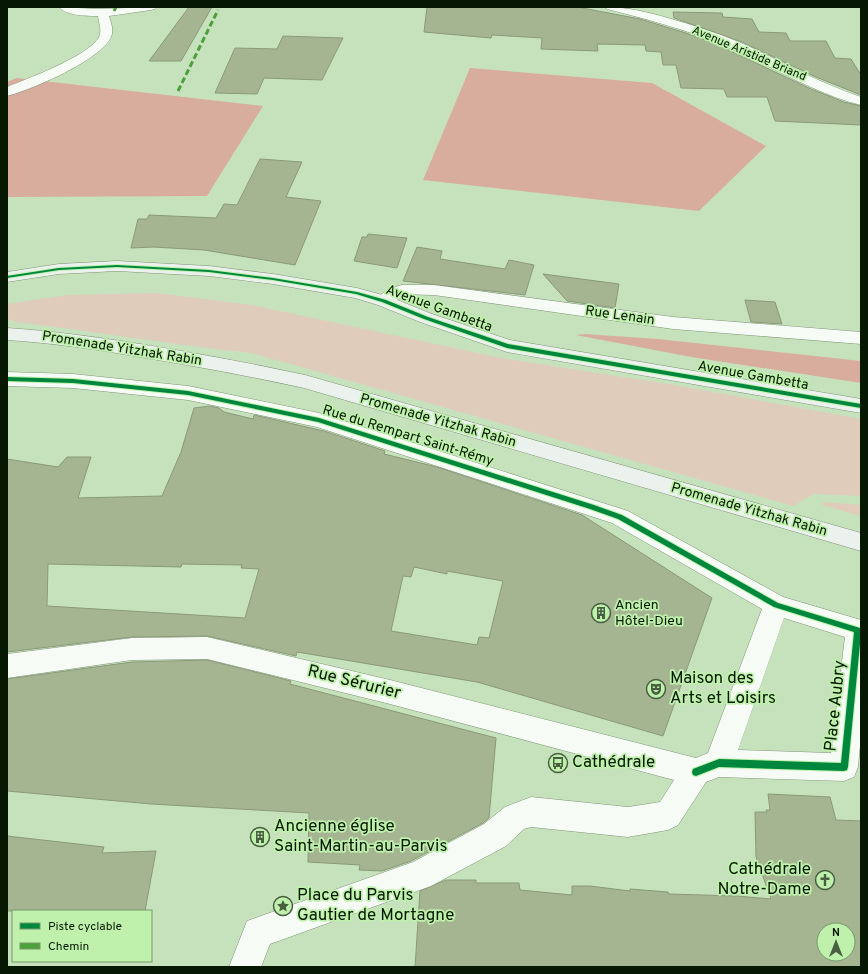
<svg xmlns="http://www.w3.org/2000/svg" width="868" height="974" font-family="Overpass,sans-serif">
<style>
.green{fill:#dfccbb}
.forest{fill:#d9ad9e}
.building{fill:#a6b591;stroke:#8a9979;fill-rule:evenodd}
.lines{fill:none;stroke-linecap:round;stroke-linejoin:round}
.street-casing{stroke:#809478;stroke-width:1}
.secondary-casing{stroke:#809478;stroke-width:1}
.street{fill:#f6fbf5;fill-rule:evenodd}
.secondary{fill:#ebf1ed;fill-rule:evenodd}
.quiet{stroke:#4ca13c;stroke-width:3;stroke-dasharray:6 3;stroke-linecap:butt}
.cycleway-casing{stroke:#bff1ad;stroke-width:2}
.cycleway{fill:#00873e;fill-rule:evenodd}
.labels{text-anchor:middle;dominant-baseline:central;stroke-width:3.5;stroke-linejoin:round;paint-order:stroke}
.far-street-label{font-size:12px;fill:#061801;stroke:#bff1ad}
.street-label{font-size:14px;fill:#061801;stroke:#bff1ad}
.poi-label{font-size:14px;fill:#061801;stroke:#bff1ad;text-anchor:start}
.near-poi-label{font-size:17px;fill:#061801;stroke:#bff1ad;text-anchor:start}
.near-street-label{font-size:17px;fill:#061801;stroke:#bff1ad}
</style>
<rect width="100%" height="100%" fill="#c6e2bc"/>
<g class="green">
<path d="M157,293L252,305L501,358L674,385L861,419V496L814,494L793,506L251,353C172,345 94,331 15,322L7,318V304L67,295Z"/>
<polygon points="823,502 861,505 861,516 822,505"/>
</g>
<g class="forest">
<polygon points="470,68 652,83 766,146 699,211 423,180"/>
<polygon points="17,78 263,106 207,196 10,197 7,197 7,82"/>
<polygon points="584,334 658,339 861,361 861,383 691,357 576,335"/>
</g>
<g class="building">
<polygon points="189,7 212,7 181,61 149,61"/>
<polygon points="427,7 577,7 640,19 686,33 716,44 811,89 844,102 861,106 861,125 775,121 767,97 727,97 724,89 681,88 676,65 663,65 661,52 646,51 645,45 597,44 598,51 541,49 542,38 492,35 491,38 424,32"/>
<polygon points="673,12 722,13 723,17 752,19 759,32 786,33 790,41 826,41 835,58 851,59 861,75 861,95 816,77 742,42 674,18"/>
<polygon points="283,36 343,38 322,80 264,78 257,94 215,93 235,48 277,49"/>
<polygon points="260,159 302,162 286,197 321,201 295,265 204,250 154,247 131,248 138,219 147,219 149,215 216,218 224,204 237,205"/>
<polygon points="368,234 407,238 397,268 354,261 362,237 367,237"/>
<polygon points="417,247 442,251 440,259 505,269 509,260 534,265 525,295 403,281"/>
<polygon points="543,274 619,284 615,308 567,301"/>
<polygon points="745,300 775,302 782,324 751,322"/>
<path d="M210,406L219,408L224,412L253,419L254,415L324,431L385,451L384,454L437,467L582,515L712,598L663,736L477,682L297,652L296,656L207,636L132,637L7,652V459L58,467L67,457H91L78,498L162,496L181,452L194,408ZM48,564L181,567L182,564L242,565L241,568L259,569L245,618L47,606ZM414,567L447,574V571L503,581L489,638L479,637L477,645L391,631L403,576L411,577Z"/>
<polygon points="207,660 291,681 290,684 496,738 489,818 483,823 411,861 382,871 359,870 360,865 308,862 309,813 151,804 7,791 7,679 132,662"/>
<path d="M768,794L830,797L836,820L861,821V967H415L420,891L446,880H476V883H519L520,890L572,895V886H590L630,891V889L668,892L669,894L737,896L771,899L756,857L755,812H767L766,810H770ZM824,930H848V954H824Z"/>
<polygon points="7,836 104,847 102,853 156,851 145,911 7,911"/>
</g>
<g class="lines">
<g class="street-casing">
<g id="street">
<path d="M59,7L97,9L157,7L155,9L151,10L109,16C111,22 114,31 111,37C101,60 31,90 7,96V87C27,79 89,56 99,37C102,31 99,23 98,16C87,16 67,16 59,7Z"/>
<path d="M605,7C627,7 647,12 668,18C693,25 717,33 741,43C781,61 819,83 861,97V105C816,94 775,68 732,49C692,31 650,20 607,9Z"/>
<path d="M402,285H434L673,317L861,332V344L673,329L434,295C425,295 416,294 408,295C395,297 393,309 378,305L375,301C380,293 393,287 402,285Z"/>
<path d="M7,372L73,374L188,386L319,413L628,511L783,597L861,620V735L858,767L854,777L844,781L719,777L706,782L678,825L668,830L628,837L531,827L524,829L506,846L431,886L270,944L261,967H229L247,921L413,862L484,824L505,807L531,797L628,807L660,802L674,780L390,704L207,659L132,660L7,678V654L132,638L207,637L390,680L696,758L708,753L762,609L612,523L317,427L188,400L73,388L7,386ZM784,618L845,637L831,753L738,750Z"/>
</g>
</g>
<g class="secondary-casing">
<g id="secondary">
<polygon points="117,261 209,266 273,274 357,288 390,297 432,314 510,340 861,399 861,413 507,352 420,322 378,305 355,298 273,284 209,276 117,271 59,274 7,282 7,272 59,264"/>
<path d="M7,328C52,331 96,337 140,344C195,353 250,363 305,375L861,533V551L304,388C249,376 195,366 140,357C95,349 52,343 7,340Z"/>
</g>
</g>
<use href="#street" class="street"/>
<use href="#secondary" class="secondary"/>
<g class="quiet">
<polyline points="114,11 116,7"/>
<polyline points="178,91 218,10"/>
</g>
<g class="cycleway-casing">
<g id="cycleway">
<polygon points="117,265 209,270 273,278 357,292 386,300 428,317 508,344 861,404 861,408 507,348 424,319 382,302 356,294 273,280 209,272 117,267 59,270 7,278 7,276 59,268"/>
<polygon points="7,377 73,379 188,391 319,418 594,505 622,515 778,603 860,628 861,634 848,767 847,770 844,771 719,767 696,776 693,775 692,772 693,769 719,759 841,763 854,632 774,607 618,519 590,509 318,422 188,395 73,383 7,381"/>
</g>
</g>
<use href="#cycleway" class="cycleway"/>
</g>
<defs>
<g id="building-ring" transform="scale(1)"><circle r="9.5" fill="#bff1ad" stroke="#495f42" stroke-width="1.5"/><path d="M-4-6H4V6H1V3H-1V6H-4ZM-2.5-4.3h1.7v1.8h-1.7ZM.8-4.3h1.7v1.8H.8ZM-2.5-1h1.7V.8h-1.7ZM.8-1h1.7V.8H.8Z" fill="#495f42"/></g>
<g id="theatre-ring" transform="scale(1)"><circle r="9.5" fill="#bff1ad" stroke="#495f42" stroke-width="1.5"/><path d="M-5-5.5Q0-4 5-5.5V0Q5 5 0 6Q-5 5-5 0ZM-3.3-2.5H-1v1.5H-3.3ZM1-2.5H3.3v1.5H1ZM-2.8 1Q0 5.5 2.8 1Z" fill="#495f42"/></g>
<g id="bus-ring" transform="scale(1)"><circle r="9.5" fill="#bff1ad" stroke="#495f42" stroke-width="1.5"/><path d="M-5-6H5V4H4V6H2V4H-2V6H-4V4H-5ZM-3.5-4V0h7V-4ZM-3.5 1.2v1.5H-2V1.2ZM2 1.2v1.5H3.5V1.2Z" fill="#495f42"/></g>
<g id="church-ring" transform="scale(1)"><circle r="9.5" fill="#bff1ad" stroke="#495f42" stroke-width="1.5"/><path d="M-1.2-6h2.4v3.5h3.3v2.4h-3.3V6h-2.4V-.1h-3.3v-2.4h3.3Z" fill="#495f42"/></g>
<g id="sight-ring" transform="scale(1)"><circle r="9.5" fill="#bff1ad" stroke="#495f42" stroke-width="1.5"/><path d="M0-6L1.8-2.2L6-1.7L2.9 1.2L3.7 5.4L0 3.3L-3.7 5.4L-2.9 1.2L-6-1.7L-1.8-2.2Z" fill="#495f42"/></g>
</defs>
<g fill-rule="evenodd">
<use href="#building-ring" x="601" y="613"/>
<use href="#theatre-ring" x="656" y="689"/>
<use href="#bus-ring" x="558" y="763"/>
<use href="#building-ring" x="260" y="837"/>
<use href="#church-ring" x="825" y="880"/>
<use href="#sight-ring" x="283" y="906"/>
</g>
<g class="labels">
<g class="far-street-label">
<text transform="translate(749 54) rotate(23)">Avenue Aristide Briand</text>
</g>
<g class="street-label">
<text transform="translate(439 309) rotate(20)">Avenue Gambetta</text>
<text transform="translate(620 316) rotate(8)">Rue Lenain</text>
<text transform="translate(122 349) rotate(9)">Promenade Yitzhak Rabin</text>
<text transform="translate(753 376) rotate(10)">Avenue Gambetta</text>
<text transform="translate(438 421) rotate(16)">Promenade Yitzhak Rabin</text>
<text transform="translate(408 436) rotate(17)">Rue du Rempart Saint-Rémy</text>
<text transform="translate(749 510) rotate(16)">Promenade Yitzhak Rabin</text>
</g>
<g class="poi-label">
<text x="615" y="605">Ancien<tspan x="615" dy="16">Hôtel-Dieu</tspan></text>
</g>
<g class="near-poi-label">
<text x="670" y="679">Maison des<tspan x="670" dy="20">Arts et Loisirs</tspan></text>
<text x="572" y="763">Cathédrale</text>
<text x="274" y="827">Ancienne église<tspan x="274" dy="20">Saint-Martin-au-Parvis</tspan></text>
<text x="811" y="870" text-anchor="end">Cathédrale<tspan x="811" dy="20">Notre-Dame</tspan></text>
<text x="297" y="896">Place du Parvis<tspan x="297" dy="20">Gautier de Mortagne</tspan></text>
</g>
<g class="near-street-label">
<text transform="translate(354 683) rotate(14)">Rue Sérurier</text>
<text transform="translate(836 706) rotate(-84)">Place Aubry</text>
</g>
</g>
<rect width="868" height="974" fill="none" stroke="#061801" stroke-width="16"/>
<rect x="12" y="910" width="140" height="52" fill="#bff1ad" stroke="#759a68"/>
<rect x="20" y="923" width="20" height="6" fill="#00873e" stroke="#759a68"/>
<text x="48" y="930" font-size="12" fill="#061801">Piste cyclable</text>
<rect x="20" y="943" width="20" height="6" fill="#4ca13c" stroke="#759a68"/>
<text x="48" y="950" font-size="12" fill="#061801">Chemin</text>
<g transform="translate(836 942)"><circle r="19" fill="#bff1ad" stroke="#759a68"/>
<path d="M0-3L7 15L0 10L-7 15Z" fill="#495f42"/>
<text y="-6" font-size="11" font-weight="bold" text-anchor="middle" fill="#061801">N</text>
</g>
</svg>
